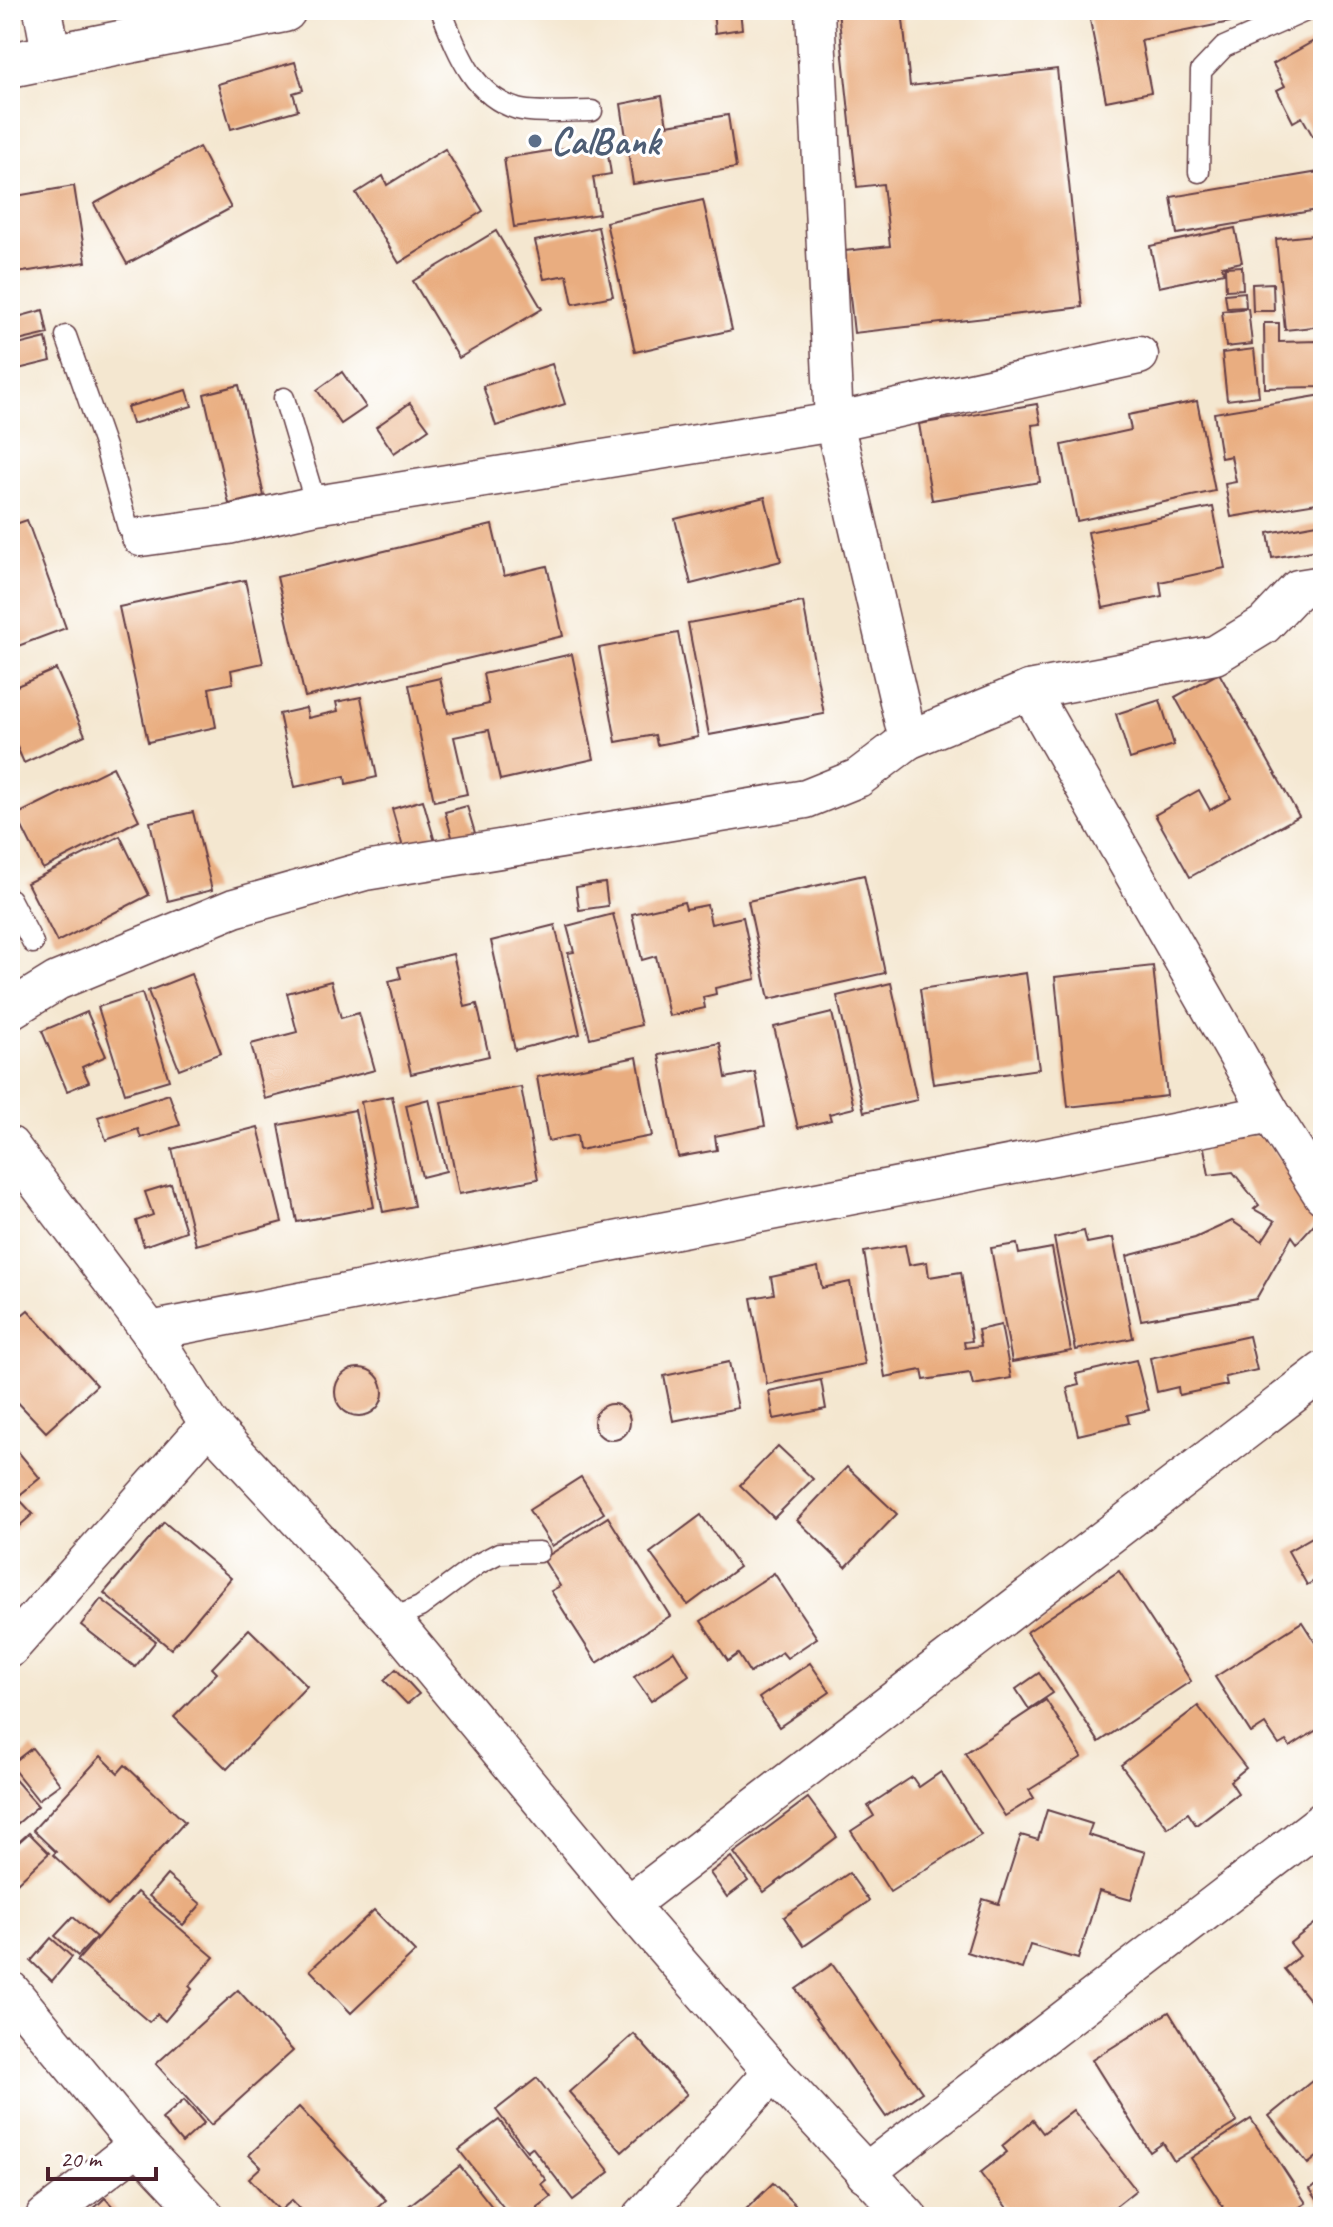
<svg xmlns="http://www.w3.org/2000/svg" width="1333" height="2227" font-family="Caveat,sans-serif">
<style>
.building{fill:#e9ad80}
.lines{fill:none;stroke-linecap:round;stroke-linejoin:round}
.service-casing{stroke:#643d44;stroke-width:23}
.minor-casing{stroke:#643d44;stroke-width:41}
.secondary-casing{stroke:#643d44;stroke-width:47}
.service{stroke:#fff;stroke-width:20}
.minor{stroke:#fff;stroke-width:38}
.secondary{stroke:#fff;stroke-width:44}
.service-dot{fill:#5c6f8a;stroke:#fff;stroke-width:3}
.labels{text-anchor:middle;dominant-baseline:central;stroke-width:6;stroke-linejoin:round;paint-order:stroke}
.service-label{font-size:38px;font-weight:bold;fill:#4e5e75;stroke:#fff;text-anchor:start}
</style>
<rect width="100%" height="100%" fill="#fff"/>
<filter id="ink" filterUnits="userSpaceOnUse"><feTurbulence type="fractalNoise" baseFrequency=".0125" numOctaves="2"/><feDisplacementMap in="SourceGraphic" scale="16" xChannelSelector="R" yChannelSelector="G"/><feConvolveMatrix kernelMatrix="1 2 1 2 8 2 1 2 1" color-interpolation-filters="sRGB"/></filter>
<filter id="wash" filterUnits="userSpaceOnUse"><feTurbulence type="fractalNoise" baseFrequency=".006" numOctaves="4" result="noise"/><feDisplacementMap in="SourceGraphic" scale="32" xChannelSelector="R" yChannelSelector="G"/><feGaussianBlur stdDeviation="1.8" result="paint"/><feColorMatrix in="noise" values="0 0 0 0 0 0 0 0 0 0 0 0 0 0 0 0 0 1.4 0 .05"/><feComposite in="paint" operator="in"/></filter>
<g filter="url(#wash)">
<rect width="100%" height="100%" fill="#f4e7d0"/>
<g id="blocks">
<g class="building">
<polygon points="713,10 740,10 742,29 715,33"/>
<polygon points="838,10 902,10 910,86 1057,69 1082,307 854,333 845,251 890,246 883,184 857,187"/>
<polygon points="1088,10 1269,10 1270,14 1141,40 1151,92 1106,101"/>
<polygon points="1323,36 1323,154 1302,117 1293,122 1277,90 1285,86 1273,64"/>
<polygon points="295,62 303,90 293,93 298,110 231,129 218,84"/>
<polygon points="662,96 667,125 728,115 736,168 633,184 621,104"/>
<polygon points="606,142 611,174 593,177 599,214 514,227 504,158"/>
<polygon points="199,147 231,208 127,264 94,204"/>
<polygon points="445,149 483,211 399,263 356,193 383,176 387,185"/>
<polygon points="1319,172 1323,209 1177,234 1171,197"/>
<polygon points="74,186 86,262 10,274 10,197"/>
<polygon points="703,200 732,330 635,352 606,222"/>
<polygon points="598,227 613,296 573,304 567,275 544,279 535,241"/>
<polygon points="1235,228 1242,262 1222,266 1224,273 1159,287 1150,246"/>
<polygon points="496,231 542,309 459,358 413,281"/>
<polygon points="1323,234 1323,326 1285,330 1276,239"/>
<polygon points="1242,266 1243,289 1226,290 1225,267"/>
<polygon points="1273,283 1274,311 1253,311 1252,284"/>
<polygon points="1245,292 1246,307 1227,308 1225,294"/>
<polygon points="1248,308 1252,344 1226,347 1222,311"/>
<polygon points="43,310 48,334 10,343 10,319"/>
<polygon points="1264,323 1279,323 1279,342 1318,341 1319,387 1265,388"/>
<polygon points="46,338 51,361 10,371 10,347"/>
<polygon points="1254,349 1259,396 1227,400 1222,353"/>
<polygon points="552,364 565,404 496,426 483,386"/>
<polygon points="342,372 366,407 341,424 317,390"/>
<polygon points="239,385 264,496 229,504 204,394"/>
<polygon points="187,390 192,406 132,424 127,407"/>
<polygon points="1323,395 1323,502 1231,517 1225,484 1236,482 1231,456 1221,458 1214,413"/>
<polygon points="1197,401 1215,491 1077,521 1062,445 1131,430 1128,415"/>
<polygon points="410,403 429,429 394,453 376,427"/>
<polygon points="1037,404 1041,424 1032,425 1040,482 932,500 919,424"/>
<polygon points="765,497 781,561 691,584 675,519"/>
<polygon points="1213,507 1225,568 1160,582 1162,596 1103,608 1088,532"/>
<polygon points="27,520 66,628 10,649 10,526"/>
<polygon points="1323,523 1323,549 1272,558 1268,533"/>
<polygon points="492,525 504,576 547,566 563,636 305,697 277,577"/>
<polygon points="245,580 263,663 231,670 233,683 209,688 216,727 148,742 119,607"/>
<polygon points="803,602 824,714 709,735 688,623"/>
<polygon points="678,633 698,737 657,745 655,735 616,742 599,648"/>
<polygon points="572,654 594,759 500,780 489,730 454,737 467,794 434,801 409,685 440,678 448,713 489,704 483,674"/>
<polygon points="56,669 85,735 24,763 10,731 10,689"/>
<polygon points="1219,673 1299,816 1190,877 1155,815 1199,790 1210,810 1231,798 1175,697"/>
<polygon points="361,697 377,777 346,784 345,776 295,787 279,714 306,708 308,718 338,711 336,702"/>
<polygon points="1160,700 1174,745 1130,759 1116,714"/>
<polygon points="113,767 139,820 43,869 16,815"/>
<polygon points="423,800 435,842 404,851 392,809"/>
<polygon points="467,806 475,833 453,840 445,812"/>
<polygon points="193,812 212,890 168,901 150,822"/>
<polygon points="120,836 149,895 57,942 27,883"/>
<polygon points="864,875 885,973 769,999 748,901"/>
<polygon points="605,883 608,906 579,910 576,887"/>
<polygon points="684,902 686,909 707,905 711,924 743,917 756,979 715,988 716,994 703,997 705,1008 669,1016 656,956 642,960 632,914"/>
<polygon points="613,914 641,1025 590,1038 568,953 574,952 567,926"/>
<polygon points="555,925 580,1034 515,1050 491,941"/>
<polygon points="453,954 465,1007 477,1004 489,1056 411,1074 389,981 401,978 398,967"/>
<polygon points="1153,966 1167,1096 1068,1107 1055,977"/>
<polygon points="1026,973 1039,1069 933,1084 920,989"/>
<polygon points="191,974 221,1053 179,1069 148,991"/>
<polygon points="331,981 341,1018 359,1013 375,1070 265,1099 251,1044 297,1032 287,993"/>
<polygon points="891,983 917,1100 864,1112 837,996"/>
<polygon points="142,993 169,1080 125,1093 98,1007"/>
<polygon points="87,1012 106,1056 82,1067 89,1082 67,1091 42,1031"/>
<polygon points="832,1013 854,1108 829,1114 831,1120 798,1128 774,1027"/>
<polygon points="720,1043 726,1078 755,1072 765,1126 715,1136 717,1150 678,1157 659,1055"/>
<polygon points="637,1057 652,1136 579,1150 577,1135 548,1141 537,1077"/>
<polygon points="521,1087 538,1179 459,1194 441,1102"/>
<polygon points="169,1094 180,1125 141,1138 138,1129 106,1140 98,1117"/>
<polygon points="392,1096 414,1206 383,1212 361,1102"/>
<polygon points="429,1099 446,1171 422,1177 406,1105"/>
<polygon points="355,1110 374,1207 297,1222 279,1125"/>
<polygon points="258,1127 282,1222 196,1245 172,1149"/>
<polygon points="1262,1136 1323,1214 1297,1243 1292,1236 1256,1299 1141,1320 1127,1256 1195,1238 1232,1221 1262,1241 1275,1221 1254,1209 1259,1205 1233,1172 1209,1175 1202,1137"/>
<polygon points="171,1184 186,1231 144,1246 136,1221 153,1215 145,1192"/>
<polygon points="1084,1231 1087,1243 1113,1238 1133,1338 1076,1350 1054,1238"/>
<polygon points="1017,1244 1019,1254 1052,1248 1071,1351 1012,1362 991,1248"/>
<polygon points="905,1245 909,1265 927,1262 929,1277 961,1272 972,1341 964,1342 965,1348 981,1346 978,1330 1001,1325 1011,1378 973,1385 970,1373 924,1380 922,1370 885,1377 864,1252"/>
<polygon points="818,1267 822,1288 850,1282 865,1364 767,1384 751,1298 774,1294 771,1277"/>
<polygon points="28,1310 97,1385 46,1432 10,1394 10,1325"/>
<polygon points="1249,1336 1257,1370 1225,1377 1227,1385 1179,1395 1178,1387 1157,1392 1150,1358"/>
<polygon points="1136,1360 1149,1410 1127,1415 1129,1423 1078,1435 1067,1388 1079,1385 1076,1374"/>
<polygon points="729,1362 738,1408 673,1421 664,1376"/>
<circle cx="359" cy="1392" r="24"/>
<polygon points="821,1380 826,1409 774,1419 769,1391"/>
<circle cx="612" cy="1422" r="18"/>
<polygon points="10,1442 40,1478 10,1503"/>
<polygon points="778,1446 813,1479 774,1518 740,1485"/>
<polygon points="847,1467 897,1514 846,1567 797,1520"/>
<polygon points="581,1477 604,1513 552,1546 529,1510"/>
<polygon points="19,1499 33,1514 10,1534 10,1508"/>
<polygon points="701,1515 739,1567 688,1605 650,1553"/>
<polygon points="608,1517 670,1616 597,1663 551,1591 560,1586 543,1559"/>
<polygon points="164,1522 231,1578 171,1649 104,1593"/>
<polygon points="1323,1531 1323,1576 1307,1585 1288,1551"/>
<polygon points="1119,1571 1191,1681 1099,1742 1027,1632"/>
<polygon points="774,1573 817,1638 787,1658 782,1652 750,1673 738,1654 728,1661 701,1621"/>
<polygon points="101,1599 156,1641 135,1667 81,1625"/>
<polygon points="1302,1622 1323,1655 1323,1726 1290,1747 1286,1741 1279,1745 1265,1724 1251,1733 1215,1677"/>
<polygon points="249,1629 307,1686 227,1769 174,1717 217,1673 212,1668"/>
<polygon points="674,1651 689,1675 651,1701 634,1677"/>
<polygon points="810,1663 830,1692 779,1727 759,1698"/>
<polygon points="396,1669 419,1694 407,1704 384,1680"/>
<polygon points="1039,1673 1053,1693 1029,1709 1016,1689"/>
<polygon points="1046,1700 1082,1757 1029,1790 1034,1798 1005,1816 965,1753"/>
<polygon points="1198,1706 1246,1768 1230,1781 1238,1793 1196,1825 1188,1813 1168,1828 1121,1765"/>
<polygon points="32,1748 60,1784 38,1800 10,1765"/>
<polygon points="101,1756 118,1773 125,1765 185,1822 108,1906 53,1855 56,1852 33,1830"/>
<polygon points="941,1772 981,1835 890,1892 851,1831 874,1816 868,1806 912,1777 919,1787"/>
<polygon points="10,1774 38,1806 10,1830"/>
<polygon points="808,1798 837,1837 764,1892 734,1853"/>
<polygon points="1047,1810 1092,1824 1088,1835 1145,1852 1131,1900 1099,1891 1078,1959 1030,1945 1022,1969 967,1952 983,1899 999,1904 1021,1835 1038,1840"/>
<polygon points="29,1833 49,1853 17,1883 10,1876 10,1850"/>
<polygon points="731,1857 748,1881 727,1897 710,1873"/>
<polygon points="849,1873 869,1901 804,1946 784,1917"/>
<polygon points="167,1875 201,1904 183,1925 149,1896"/>
<polygon points="137,1892 214,1957 189,1986 192,1989 165,2021 157,2014 149,2022 77,1961"/>
<polygon points="374,1910 415,1952 351,2013 310,1970"/>
<polygon points="73,1917 96,1937 78,1956 55,1936"/>
<polygon points="1322,1918 1323,1920 1323,2017 1284,1969 1300,1956 1290,1943"/>
<polygon points="51,1938 72,1957 52,1981 31,1961"/>
<polygon points="832,1964 922,2092 886,2117 796,1989"/>
<polygon points="238,1990 293,2051 211,2125 156,2064"/>
<polygon points="1169,2012 1237,2122 1174,2161 1163,2143 1150,2152 1092,2060"/>
<polygon points="634,2034 687,2094 622,2152 569,2092"/>
<polygon points="1323,2072 1323,2152 1308,2164 1269,2116"/>
<polygon points="537,2078 610,2172 573,2200 532,2147 527,2151 496,2110"/>
<polygon points="184,2100 204,2123 182,2143 162,2119"/>
<polygon points="299,2107 386,2200 367,2217 308,2217 292,2200 280,2211 249,2178 261,2167 249,2155"/>
<polygon points="1073,2110 1136,2190 1102,2217 1014,2217 980,2173 1007,2152 1002,2146 1033,2120 1043,2133"/>
<polygon points="1251,2119 1306,2203 1284,2217 1230,2217 1191,2158"/>
<polygon points="499,2120 546,2180 541,2184 551,2197 537,2208 543,2215 541,2217 511,2217 459,2150"/>
<polygon points="460,2166 500,2217 413,2217 406,2208"/>
<polygon points="1323,2181 1323,2209 1310,2189"/>
<polygon points="773,2183 807,2217 738,2217"/>
<polygon points="105,2198 122,2217 93,2217 89,2213"/>
</g>
</g>
</g>
<g filter="url(#ink)">
<use href="#blocks" fill-opacity="0" stroke="#643d44" stroke-width="2"/>
<g class="lines">
<g class="service-casing">
<g id="service">
<path d="M441,10C457,50 472,95 517,109C534,114 573,111 592,111"/>
<polyline points="1199,172 1201,71 1224,47 1308,10"/>
<polyline points="66,336 105,447 128,528 141,537"/>
<polyline points="284,398 316,505"/>
<polyline points="10,899 33,943"/>
<polyline points="391,1619 420,1607 478,1564 499,1553 539,1552"/>
</g>
</g>
<g class="minor-casing">
<g id="minor">
<polyline points="43,10 52,58"/>
<polyline points="141,537 228,525 316,505 834,422 1139,355"/>
<polyline points="1029,690 1271,1114 1323,1195"/>
<polyline points="908,740 1029,690 1215,655 1264,625 1298,589 1323,585"/>
<polyline points="10,1010 57,981 234,908 365,871 806,799 858,778 908,740 834,422 815,10"/>
<polyline points="10,1146 150,1331 209,1424 391,1619 628,1905 773,2072 908,2217"/>
<polyline points="150,1331 1271,1114"/>
<polyline points="10,1648 209,1424"/>
<polyline points="628,1905 1323,1371"/>
<polyline points="10,1990 138,2145 206,2217"/>
<polyline points="865,2173 1323,1821"/>
<polyline points="45,2217 138,2145"/>
<polyline points="642,2217 773,2072"/>
</g>
</g>
<g class="secondary-casing">
<polyline id="secondary" points="10,65 284,10"/>
</g>
<use href="#service" class="service"/>
<use href="#minor" class="minor"/>
<use href="#secondary" class="secondary"/>
</g>
</g>
<circle class="service-dot" cx="535" cy="141" r="8"/>
<g class="labels">
<g class="service-label">
<text x="551" y="141">CalBank</text>
</g>
</g>
<rect width="1333" height="2227" fill="none" stroke="#fff" stroke-width="40"/>
<path d="M48 2167v12h108v-12" fill="none" stroke="#4a1f2b" stroke-width="4"/>
<text x="60" y="2167" font-size="24" fill="#4a1f2b" stroke="#ffffff" stroke-width="6" paint-order="stroke">20 m</text>
</svg>
